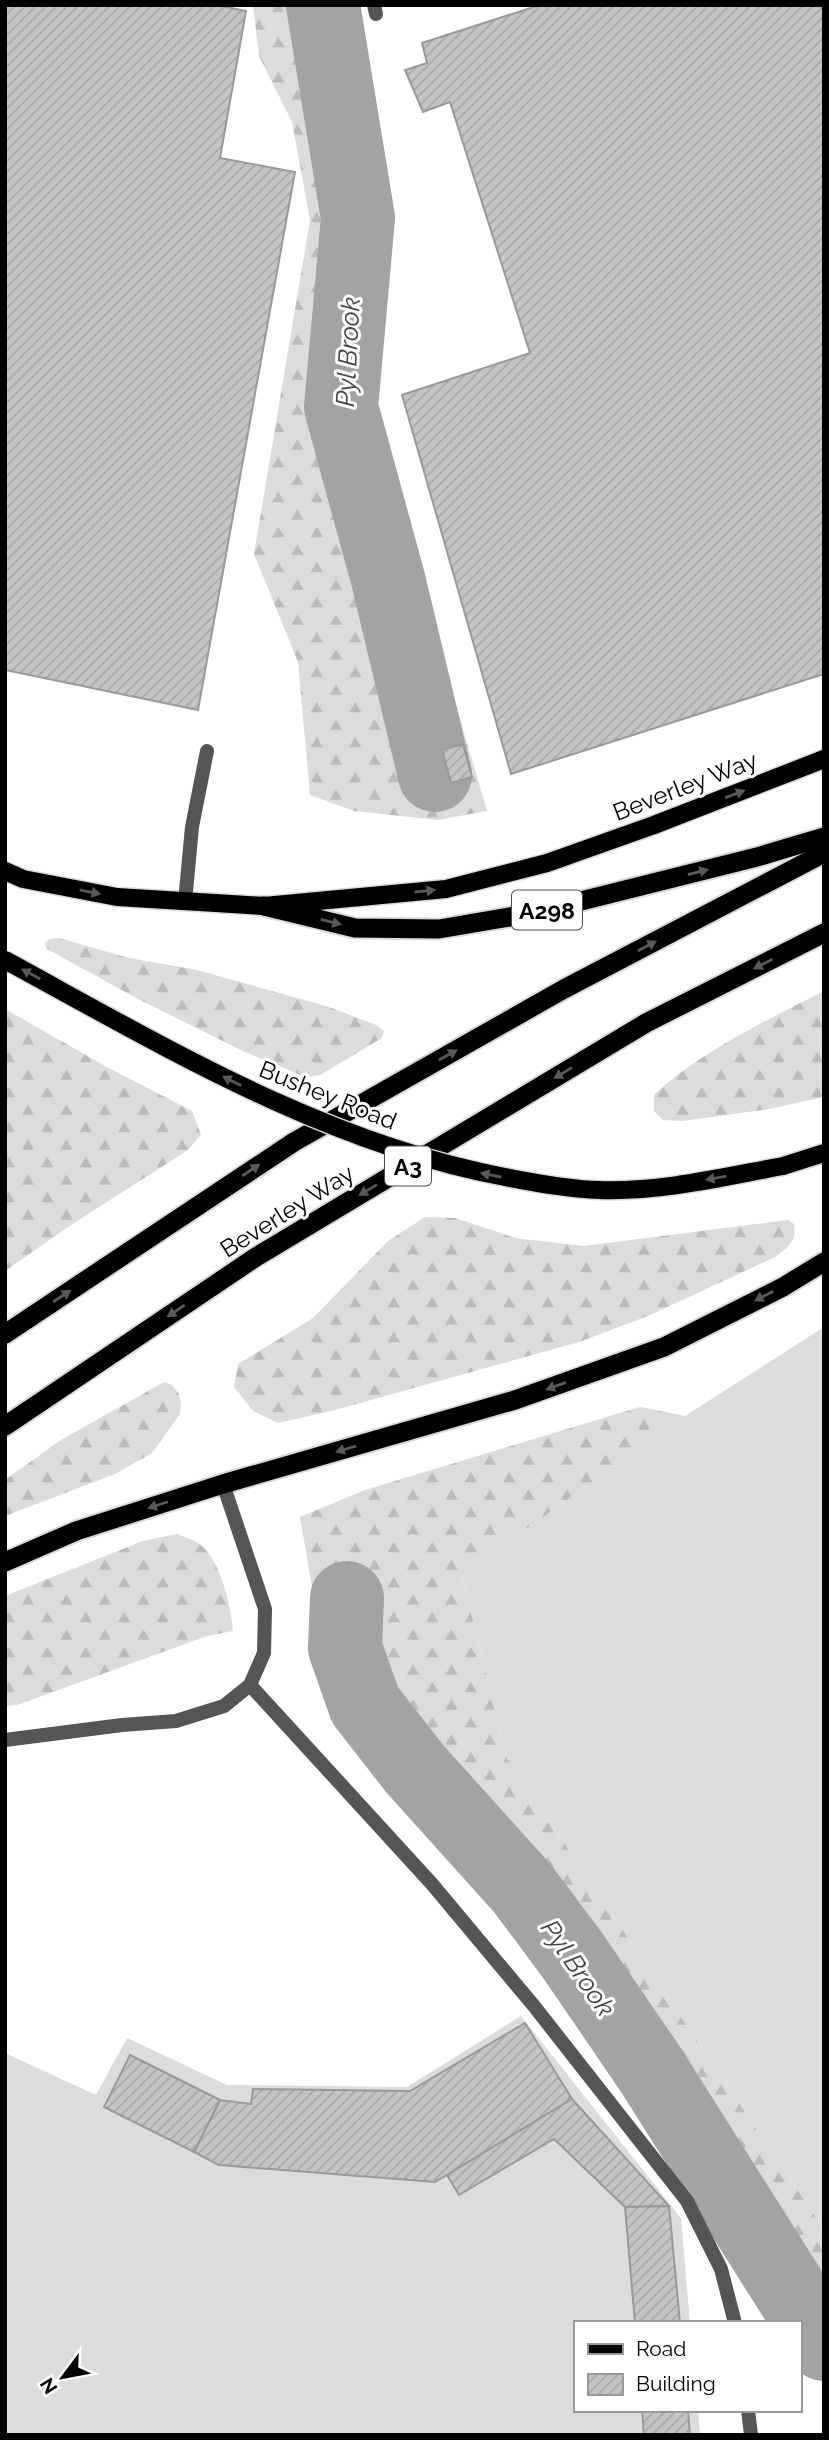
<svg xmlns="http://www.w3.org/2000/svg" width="829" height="2440" font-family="Raleway,sans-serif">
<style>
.forest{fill:url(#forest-firs)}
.pitch{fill:#dcdcdc}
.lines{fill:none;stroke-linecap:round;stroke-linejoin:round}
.river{stroke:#a3a3a3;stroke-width:74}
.building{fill:url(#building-hatch);stroke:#999;stroke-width:2}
.primary-casing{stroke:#dbdbdb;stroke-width:21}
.trunk-casing{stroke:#dbdbdb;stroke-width:23}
.service{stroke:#555;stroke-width:14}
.primary{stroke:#000;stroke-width:18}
.trunk{stroke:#000;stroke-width:19}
.primary-bridge-casing{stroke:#dbdbdb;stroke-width:21;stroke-linecap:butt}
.primary-bridge{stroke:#000;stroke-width:18}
.oneway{fill:#595959}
.labels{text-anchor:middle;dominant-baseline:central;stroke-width:6;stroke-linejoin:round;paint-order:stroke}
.shield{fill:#fff;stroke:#4c4c4c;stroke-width:2}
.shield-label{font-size:23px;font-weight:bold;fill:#000}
.street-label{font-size:24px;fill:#000;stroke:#fff}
.water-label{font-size:26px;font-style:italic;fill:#444;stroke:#fff}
</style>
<defs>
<pattern id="forest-firs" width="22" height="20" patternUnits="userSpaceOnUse" patternTransform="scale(1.75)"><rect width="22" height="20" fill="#dcdcdc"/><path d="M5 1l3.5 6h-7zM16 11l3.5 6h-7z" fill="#bbb"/></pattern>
<pattern id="building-hatch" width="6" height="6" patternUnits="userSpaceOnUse" patternTransform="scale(1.75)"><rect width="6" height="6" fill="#c4c4c4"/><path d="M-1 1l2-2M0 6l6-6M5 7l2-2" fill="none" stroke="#a7a7a7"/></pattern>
</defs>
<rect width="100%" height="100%" fill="#fff"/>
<g class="forest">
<polygon points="253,5 340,5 377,149 366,399 487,811 438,820 354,811 310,795 298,662 254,554 310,220 292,122 259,56"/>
<polygon points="59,938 129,958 197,970 329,1007 376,1025 384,1031 382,1038 320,1075 305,1077 243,1051 138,999 47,949 45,943 49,939"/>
<path d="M824,991V1097L769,1109L683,1121L663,1120L654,1111V1095C698,1053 769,1019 824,991Z"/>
<polygon points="5,1009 105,1066 192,1111 201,1135 188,1150 71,1225 5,1271"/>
<path d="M425,1217L455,1218L515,1238L584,1246L788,1220L794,1224C797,1242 788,1247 775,1257L648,1316L579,1342L335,1410L278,1423L253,1411L234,1387L238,1364L313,1318L388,1241Z"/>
<polygon points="164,1382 172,1385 179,1394 181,1403 180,1414 152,1453 115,1474 5,1516 5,1480 61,1440"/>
<polygon points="640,1407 685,1416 462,1575 506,1756 824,2229 824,2362 769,2259 626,2046 331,1697 300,1517 365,1490"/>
<path d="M177,1534C183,1537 192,1539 198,1543C220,1557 231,1606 233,1631L207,1636L17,1705L5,1706V1596L143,1541Z"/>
</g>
<g class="pitch">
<polygon points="824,1327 824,2229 506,1756 462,1575 685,1416"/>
<polygon points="521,2016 681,2218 690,2323 575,2323 575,2410 698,2410 700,2435 5,2435 5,2053 96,2095 127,2038 227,2085 407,2087"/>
</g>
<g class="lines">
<g class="river">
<polyline points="323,5 358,218 341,407 388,579 435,775"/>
<polyline points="347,1598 345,1648 365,1705 415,1769 523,1889 573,1956 651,2070 824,2344"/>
</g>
</g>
<g class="building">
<polygon points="5,5 217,5 246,11 220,158 295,172 198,710 5,670"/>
<polygon points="540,5 824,5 824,674 511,774 402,395 530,353 450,102 423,112 405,70 427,63 422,43"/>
<polygon points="463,744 472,777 451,783 442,750"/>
<polygon points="525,2023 572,2099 435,2182 219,2165 194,2152 220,2100 251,2104 253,2089 410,2091"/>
<polygon points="130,2055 220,2100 194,2152 104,2107"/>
<polygon points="572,2099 669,2206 625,2207 554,2139 459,2195 447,2175"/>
<polygon points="669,2206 680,2323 635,2323 625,2207"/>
<polygon points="642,2410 688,2410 690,2435 644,2435"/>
</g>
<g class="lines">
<g class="primary-casing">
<g id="primary">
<polyline points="5,871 23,879 117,897 264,906 446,889 547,863 654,825 824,759"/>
<polyline points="783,1166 824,1153"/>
</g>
</g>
<g class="trunk-casing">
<g id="trunk">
<polyline points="264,906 355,928 439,929 533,913 757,857 824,837"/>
<polyline points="5,1334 294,1142 564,989 824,853"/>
<polyline points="5,1426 256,1257 646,1023 824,933"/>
<polyline points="5,1562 76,1531 223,1484 515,1400 664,1347 783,1287 824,1262"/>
</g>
</g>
<g class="service">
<polyline points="374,5 376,14"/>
<polyline points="185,902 192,827 207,751"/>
<polyline points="250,1685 432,1884 534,2006 687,2201 721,2269 735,2323"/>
<polyline points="5,1740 122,1725 176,1721 224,1706 250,1685 264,1653 265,1609 223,1484"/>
<polyline points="748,2410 751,2435"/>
</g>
<use href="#primary" class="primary"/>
<use href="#trunk" class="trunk"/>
<g class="primary-bridge-casing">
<path id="primary-bridge" d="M5,960C165,1047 324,1143 505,1177C535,1183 568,1189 599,1190C662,1192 723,1177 783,1166"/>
</g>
<use href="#primary-bridge" class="primary-bridge"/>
</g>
<defs><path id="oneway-solid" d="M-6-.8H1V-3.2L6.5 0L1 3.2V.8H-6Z" transform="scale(1.75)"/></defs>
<g class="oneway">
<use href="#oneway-solid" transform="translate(735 794) rotate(-21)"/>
<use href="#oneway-solid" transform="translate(698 872) rotate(-14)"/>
<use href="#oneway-solid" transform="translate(425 891) rotate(-6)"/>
<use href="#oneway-solid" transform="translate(90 892) rotate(11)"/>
<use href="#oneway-solid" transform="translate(331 922) rotate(14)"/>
<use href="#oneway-solid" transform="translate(647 946) rotate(-28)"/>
<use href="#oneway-solid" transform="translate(763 964) rotate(153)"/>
<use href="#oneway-solid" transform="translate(31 974) rotate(-152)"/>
<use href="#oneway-solid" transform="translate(448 1055) rotate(-29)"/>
<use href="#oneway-solid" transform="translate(563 1073) rotate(149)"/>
<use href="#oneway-solid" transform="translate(232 1081) rotate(-153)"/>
<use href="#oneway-solid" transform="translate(251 1170) rotate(-34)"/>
<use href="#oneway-solid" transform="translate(491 1175) rotate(-169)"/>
<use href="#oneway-solid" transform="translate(716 1178) rotate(170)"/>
<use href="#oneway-solid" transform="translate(368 1190) rotate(149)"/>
<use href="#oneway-solid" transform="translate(62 1296) rotate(-34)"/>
<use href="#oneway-solid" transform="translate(764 1296) rotate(153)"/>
<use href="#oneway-solid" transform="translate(176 1311) rotate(146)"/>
<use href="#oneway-solid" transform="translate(556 1386) rotate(160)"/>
<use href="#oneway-solid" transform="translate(346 1449) rotate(164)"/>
<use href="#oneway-solid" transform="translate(158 1505) rotate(162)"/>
</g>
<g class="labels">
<g class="shield">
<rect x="512" y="890.5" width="70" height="39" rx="5"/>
<rect x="385" y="1146.5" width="46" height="39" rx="5"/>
</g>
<g class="shield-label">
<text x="547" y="910">A298</text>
<text x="408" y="1166">A3</text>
</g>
<g class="street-label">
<text transform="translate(685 786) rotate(-21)">Beverley Way</text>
<text transform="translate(328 1095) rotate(22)">Bushey Road</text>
<text transform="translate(287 1211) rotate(-32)">Beverley Way</text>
</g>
<g class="water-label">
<text transform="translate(348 352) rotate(-87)">Pyl Brook</text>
<text transform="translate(578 1968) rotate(56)">Pyl Brook</text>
</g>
</g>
<rect width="829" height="2440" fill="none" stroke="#000000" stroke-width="14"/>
<rect x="574" y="2321" width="228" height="91" fill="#ffffff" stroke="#999999" stroke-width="2"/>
<rect x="588" y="2344" width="35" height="10" fill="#000000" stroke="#999999" stroke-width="2"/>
<text x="636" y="2356" font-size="21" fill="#000000">Road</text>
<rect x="588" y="2374" width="35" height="21" fill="url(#building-hatch)" stroke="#999999" stroke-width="2"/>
<text x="636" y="2391" font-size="21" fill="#000000">Building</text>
<g transform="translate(63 2377) rotate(238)" stroke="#ffffff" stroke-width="5" paint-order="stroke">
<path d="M0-5L12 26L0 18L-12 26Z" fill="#000000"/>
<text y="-10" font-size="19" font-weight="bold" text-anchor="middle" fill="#000000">N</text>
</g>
</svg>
